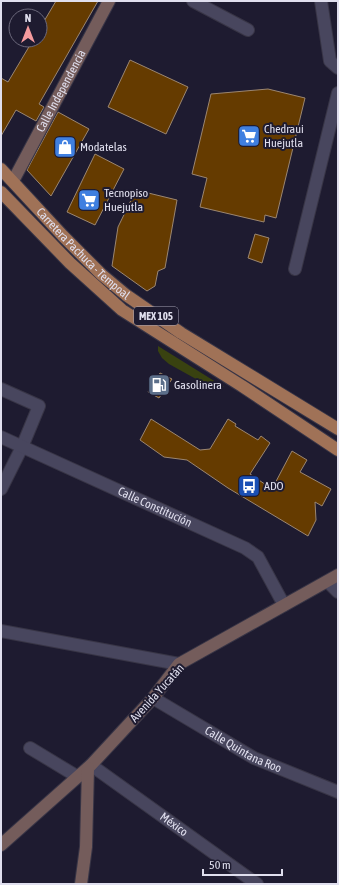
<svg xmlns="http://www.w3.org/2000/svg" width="339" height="885" font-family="'Asap Condensed',sans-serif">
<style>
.green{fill:#394210}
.building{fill:#653b00;stroke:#9b8671}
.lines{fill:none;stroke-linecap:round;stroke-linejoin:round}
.street-casing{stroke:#383546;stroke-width:14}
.secondary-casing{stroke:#383546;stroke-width:14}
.primary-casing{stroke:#383546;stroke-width:14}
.street{stroke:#48465e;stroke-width:12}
.secondary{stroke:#745c5b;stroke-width:12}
.primary{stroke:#a07257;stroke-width:12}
.labels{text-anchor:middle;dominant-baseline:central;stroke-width:4;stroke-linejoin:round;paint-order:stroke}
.shield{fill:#1e1b30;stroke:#a6a4b5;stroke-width:1}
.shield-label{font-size:11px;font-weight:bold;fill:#e0dfee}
.street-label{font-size:12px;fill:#e0dfee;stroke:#1e1b30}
.poi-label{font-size:12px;fill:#e0dfee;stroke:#1e1b30;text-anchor:start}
</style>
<rect width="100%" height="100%" fill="#1e1b30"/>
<polygon class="green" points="158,346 224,387 214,389 169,364 162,358 158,351"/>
<g class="building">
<polygon points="56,1 98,1 39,104 44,107 36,121 16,110 1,136 1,78 8,82 33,40 40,40 40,28"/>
<polygon points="130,60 188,87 166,134 108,107"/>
<polygon points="268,89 305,98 276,218 265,215 264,222 200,207 207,178 192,174 211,94"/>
<polygon points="58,112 89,129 51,196 27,170"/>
<polygon points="95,154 124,169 95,225 67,212"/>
<polygon points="136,190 177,200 165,268 158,271 155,286 147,291 112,266 118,227"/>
<polygon points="255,234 269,238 262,263 248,258"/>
<polygon points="160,373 172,379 159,398 148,392"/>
<polygon points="151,419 200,450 210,449 228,419 236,424 235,426 258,440 261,436 270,443 250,474 272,489 292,451 307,460 300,472 331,489 322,506 315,502 316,520 308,536 228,488 187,460 164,457 140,440"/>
</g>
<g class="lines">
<g class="street-casing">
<g id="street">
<polyline points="193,1 248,30"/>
<polyline points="321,1 330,61 338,68"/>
<polyline points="295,269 338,93"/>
<polyline points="1,389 39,406 22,447 1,489"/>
<path id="s1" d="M1,437L245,548L258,557L284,605"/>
<polyline points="328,582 338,592"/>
<polyline points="1,631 179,664"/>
<path id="s2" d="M153,698L254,758L338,792"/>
<polyline points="30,748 78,777"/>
<path id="s3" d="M91,765L257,884"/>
</g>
</g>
<g class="secondary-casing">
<g id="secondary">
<path id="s4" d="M13,181L109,1"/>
<polyline points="1,845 91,765 153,698 179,664 338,575"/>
<polyline points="81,884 86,847 88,768"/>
</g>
</g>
<g class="primary-casing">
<g id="primary">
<path id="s5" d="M1,169L63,236L102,275L126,295L181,333L338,429"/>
<polyline points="1,192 70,263 122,310 242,386 338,450"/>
</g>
</g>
<use href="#street" class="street"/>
<use href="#secondary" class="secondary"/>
<use href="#primary" class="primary"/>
</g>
<defs>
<g id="supermarket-square" transform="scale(1.15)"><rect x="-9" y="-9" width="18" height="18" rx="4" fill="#3f7fe0" stroke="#1e1b30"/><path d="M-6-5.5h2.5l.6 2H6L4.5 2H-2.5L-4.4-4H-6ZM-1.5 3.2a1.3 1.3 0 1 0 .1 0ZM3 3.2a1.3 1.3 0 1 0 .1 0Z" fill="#fff"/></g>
<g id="shop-square" transform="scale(1.15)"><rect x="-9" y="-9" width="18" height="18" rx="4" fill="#3f7fe0" stroke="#1e1b30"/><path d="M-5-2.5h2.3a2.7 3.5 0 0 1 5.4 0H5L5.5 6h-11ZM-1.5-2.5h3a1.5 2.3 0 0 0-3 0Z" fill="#fff"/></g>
<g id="fuel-square" transform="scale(1.15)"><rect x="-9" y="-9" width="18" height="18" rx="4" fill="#5c6f8a" stroke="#1e1b30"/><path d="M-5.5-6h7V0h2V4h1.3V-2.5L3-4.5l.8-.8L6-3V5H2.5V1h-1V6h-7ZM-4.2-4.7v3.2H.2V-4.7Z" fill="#fff"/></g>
<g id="bus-square" transform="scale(1.15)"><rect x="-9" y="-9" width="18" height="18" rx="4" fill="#1a4fb4" stroke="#1e1b30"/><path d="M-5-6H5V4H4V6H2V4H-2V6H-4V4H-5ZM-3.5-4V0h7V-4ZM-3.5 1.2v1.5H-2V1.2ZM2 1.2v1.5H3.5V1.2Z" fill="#fff"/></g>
</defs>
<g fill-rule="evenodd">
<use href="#supermarket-square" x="249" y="136"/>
<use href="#shop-square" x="65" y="147"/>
<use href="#supermarket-square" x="89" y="200"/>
<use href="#fuel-square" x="159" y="385"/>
<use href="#bus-square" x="249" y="486"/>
</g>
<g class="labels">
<rect class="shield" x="134" y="307" width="44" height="18" rx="3"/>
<g class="shield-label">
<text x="156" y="316">MEX 105</text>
</g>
<g class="street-label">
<text stroke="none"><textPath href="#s4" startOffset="102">Calle Independencia</textPath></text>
<text stroke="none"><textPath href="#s5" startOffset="118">Carretera Pachuca - Tempoal</textPath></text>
<text stroke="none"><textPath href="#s1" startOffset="169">Calle Constitución</textPath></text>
<text transform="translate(157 693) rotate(-48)">Avenida Yucatán</text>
<text stroke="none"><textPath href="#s2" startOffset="104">Calle Quintana Roo</textPath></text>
<text stroke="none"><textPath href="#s3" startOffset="102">México</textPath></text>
</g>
<g class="poi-label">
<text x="264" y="129">Chedraui<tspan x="264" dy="14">Huejutla</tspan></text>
<text x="80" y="147">Modatelas</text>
<text x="104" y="193">Tecnopiso<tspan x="104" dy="14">Huejutla</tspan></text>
<text x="174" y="385">Gasolinera</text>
<text x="264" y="486">ADO</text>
</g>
</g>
<rect width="339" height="885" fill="none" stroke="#e0dfee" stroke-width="4"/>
<g transform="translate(28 28)"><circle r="19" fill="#1e1b30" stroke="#6c697c"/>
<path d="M0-3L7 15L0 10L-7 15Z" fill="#f59b9e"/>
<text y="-6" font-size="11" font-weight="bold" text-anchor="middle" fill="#e0dfee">N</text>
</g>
<path d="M203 869v6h79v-6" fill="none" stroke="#e0dfee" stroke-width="2"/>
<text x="209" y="869" font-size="12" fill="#e0dfee" stroke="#1e1b30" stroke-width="3" paint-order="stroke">50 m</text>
</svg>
